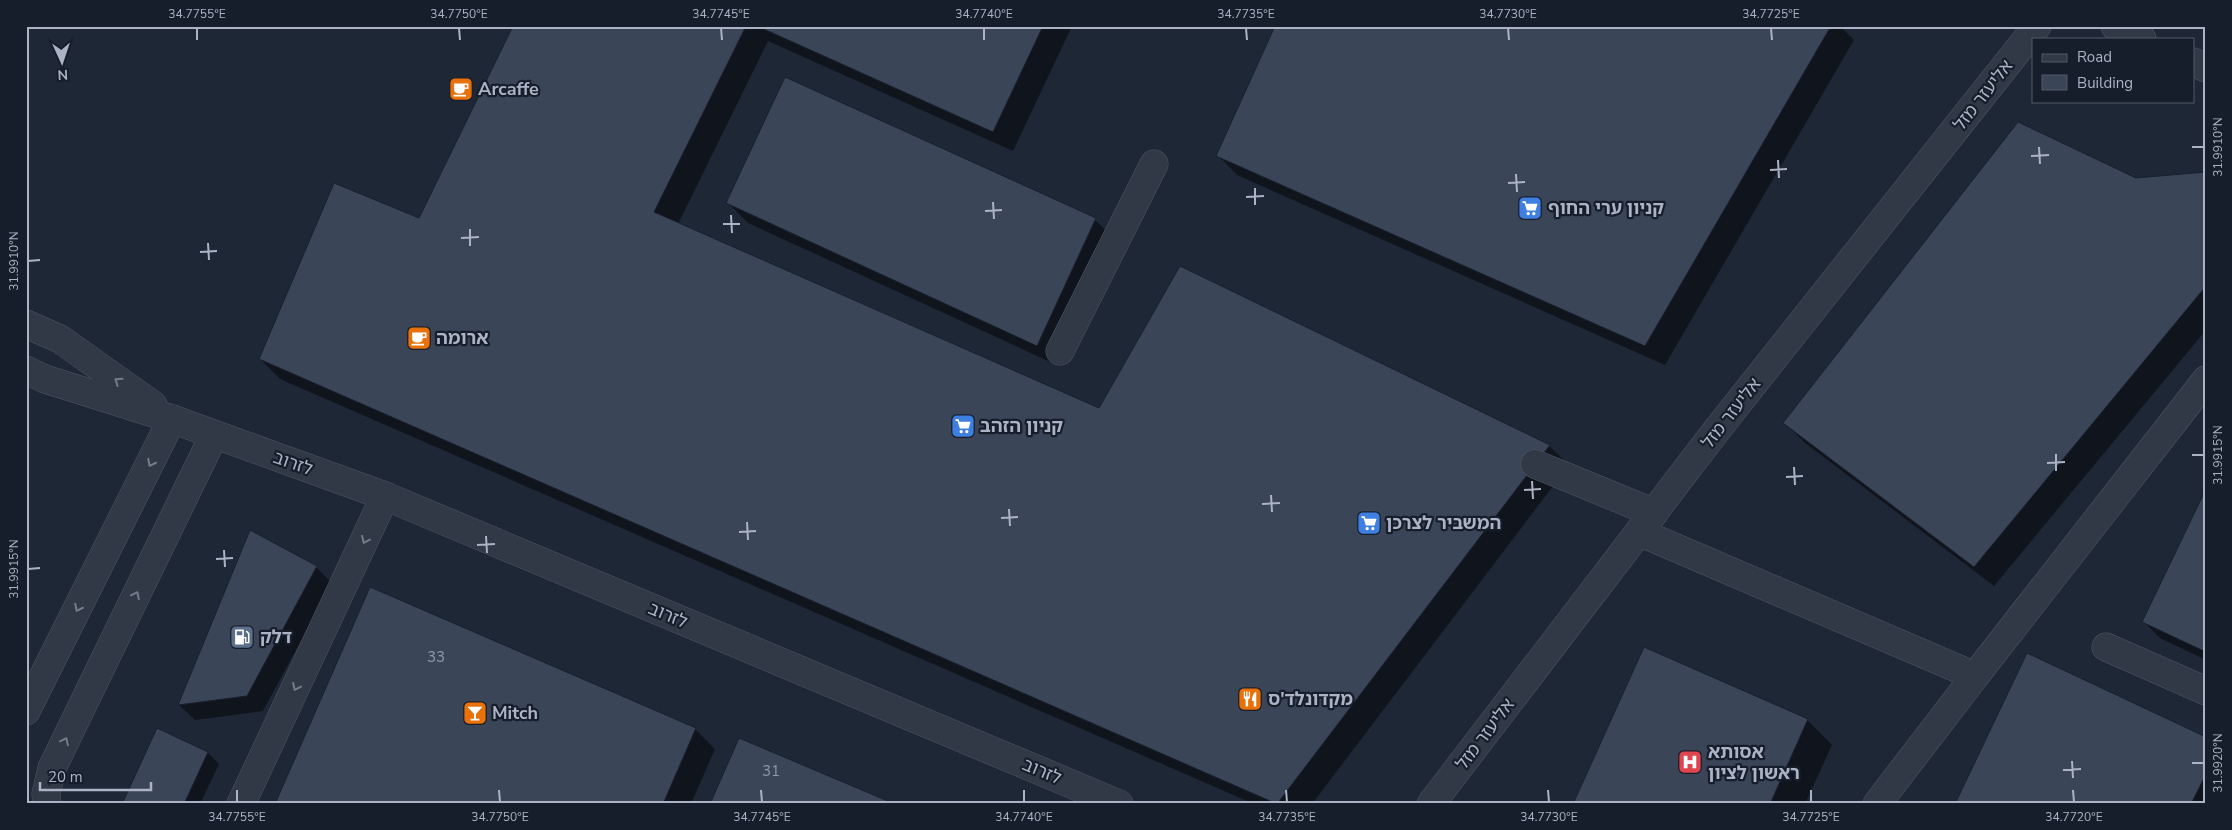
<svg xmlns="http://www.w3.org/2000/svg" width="2232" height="830" font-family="'Nunito Sans','Noto Sans Hebrew',sans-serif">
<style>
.shadow{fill:#0007}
.building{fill:#3a4557;stroke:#19202d}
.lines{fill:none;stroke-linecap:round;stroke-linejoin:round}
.minor-casing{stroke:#4f5665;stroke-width:29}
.minor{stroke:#313947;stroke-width:28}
.oneway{stroke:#747c8c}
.ticks{fill:none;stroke:#abb3c4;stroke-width:2}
.labels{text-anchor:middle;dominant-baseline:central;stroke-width:4.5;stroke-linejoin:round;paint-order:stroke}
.number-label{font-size:15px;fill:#8f98a9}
.poi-label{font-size:18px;font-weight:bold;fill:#abb3c4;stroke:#171e2b;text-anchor:start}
.street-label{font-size:18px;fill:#abb3c4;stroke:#171e2b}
.neatline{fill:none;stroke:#abb3c4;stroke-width:2}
.ticks-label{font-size:12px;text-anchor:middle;fill:#abb3c4}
</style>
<rect width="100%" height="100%" fill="#1e2736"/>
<g class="shadow">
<polygon points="514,26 1072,26 1013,151 768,41 678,224 1100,410 1549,446 1569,465 1312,804 1254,804 280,379 260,359 420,220"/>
<polygon points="1276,26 1840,26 1854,40 1665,365 1237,175 1218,155"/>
<polygon points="2206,173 2206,330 1994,586 1805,443 1785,423 2136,179"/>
<polygon points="728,203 1095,220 1115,239 1057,365 748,223"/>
<polygon points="2206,492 2206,660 2160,638 2144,622"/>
<polygon points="316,567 332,583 263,711 195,720 179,705"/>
<polygon points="1807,720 1832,745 1805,804 1575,804"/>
<polygon points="695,729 715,749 691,804 276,804"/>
<polygon points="158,730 208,753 219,764 200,804 124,804"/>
<polygon points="2206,739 2206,804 1956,804"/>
</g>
<g class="building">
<polygon points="513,26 746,26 654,212 1099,408 1180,266 1550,445 1277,804 259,359 334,183 419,218"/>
<polygon points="757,26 1043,26 993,132"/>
<polygon points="1275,26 1831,26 1645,346 1216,156"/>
<polygon points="785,77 1096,218 1037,346 726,203"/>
<polygon points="2018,122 2136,178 2206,172 2206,286 1974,567 1783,423"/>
<polygon points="2206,489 2206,652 2142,622"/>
<polygon points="250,530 317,566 247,696 178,705"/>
<polygon points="370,587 696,728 663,804 275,804"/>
<polygon points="1644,647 1808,719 1770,804 1573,804"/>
<polygon points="2027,653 2206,737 2206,774 2191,804 1955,804"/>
<polygon points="157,728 208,752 184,804 122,804"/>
<polygon points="739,738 895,804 710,804"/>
</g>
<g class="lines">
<g class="minor-casing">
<g id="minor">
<polyline points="2115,26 2142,39"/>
<polyline points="2193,62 2206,68"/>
<polyline points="26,324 60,339 153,405"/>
<polyline points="1060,351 1154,164"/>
<polyline points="26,370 45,379 172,419 385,496 1119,804"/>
<polyline points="1535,464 1654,513"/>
<polyline points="1639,532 1975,676 2206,380"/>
<polyline points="2106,647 2206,691"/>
<polyline points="26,711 172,419"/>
<polyline points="47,804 46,794 52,768 214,435"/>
<polyline points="241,804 385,496"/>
<polyline points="1431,804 1716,431 2037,26"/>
<polyline points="1877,804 1975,676"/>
</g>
</g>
<use href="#minor" class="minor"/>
</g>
<defs><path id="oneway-chevron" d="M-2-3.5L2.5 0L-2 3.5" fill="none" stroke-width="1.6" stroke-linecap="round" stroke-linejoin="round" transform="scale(1.25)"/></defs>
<g class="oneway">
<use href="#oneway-chevron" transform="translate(118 381) rotate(-145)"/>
<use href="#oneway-chevron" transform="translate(151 463) rotate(117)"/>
<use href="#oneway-chevron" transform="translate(365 540) rotate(115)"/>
<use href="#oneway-chevron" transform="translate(136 595) rotate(-64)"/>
<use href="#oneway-chevron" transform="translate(78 608) rotate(117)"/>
<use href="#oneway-chevron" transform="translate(296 687) rotate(115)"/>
<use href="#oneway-chevron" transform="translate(65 741) rotate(-64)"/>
</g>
<path class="ticks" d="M197,28V40M459,28L460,40M721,28L722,40M984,28V40M1246,28L1247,40M1508,28L1509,40M1771,28L1772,40M2039,147L2040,164M2192,147H2204M2031,156L2049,155M1778,160L1779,178M1770,170L1787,169M1516,174L1517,192M1508,183L1525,182M1255,188V205M1246,197L1264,196M993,202L994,219M985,211L1002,210M731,215L732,233M723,224H740M470,229V246M461,238L479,237M208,243L209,260M200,252L217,251M28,261L40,260M2056,454V471M2192,455H2204M2047,463L2065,462M1794,467L1795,485M1786,477L1803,476M1532,481L1533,499M1524,490L1541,489M1271,495L1272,512M1262,504L1280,503M1009,509L1010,526M1001,518L1018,517M747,522L748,540M739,532L756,531M486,536L487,553M477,545L495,544M224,550L225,567M216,559L233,558M28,569L40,568M2072,761L2073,778M2192,763H2204M2063,770L2081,769M237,790V802M499,790L500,802M761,790L762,802M1024,790V802M1286,790L1287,802M1548,790L1549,802M1811,790V802M2073,790L2074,802"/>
<defs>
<g id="cafe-square" transform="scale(1.25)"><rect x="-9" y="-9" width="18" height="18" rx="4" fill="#e8710a" stroke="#171e2b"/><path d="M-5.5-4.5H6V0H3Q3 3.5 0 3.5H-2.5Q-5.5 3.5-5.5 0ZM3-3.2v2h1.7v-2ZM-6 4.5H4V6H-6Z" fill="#fff"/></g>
<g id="supermarket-square" transform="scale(1.25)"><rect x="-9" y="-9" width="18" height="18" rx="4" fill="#3f7fe0" stroke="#171e2b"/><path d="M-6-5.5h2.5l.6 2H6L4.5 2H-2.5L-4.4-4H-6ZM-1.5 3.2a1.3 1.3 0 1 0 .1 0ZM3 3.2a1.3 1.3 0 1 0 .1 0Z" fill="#fff"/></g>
<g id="fuel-square" transform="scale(1.25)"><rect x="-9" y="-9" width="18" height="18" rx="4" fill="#5c6f8a" stroke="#171e2b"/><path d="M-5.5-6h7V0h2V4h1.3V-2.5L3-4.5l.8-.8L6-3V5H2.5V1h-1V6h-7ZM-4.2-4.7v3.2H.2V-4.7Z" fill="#fff"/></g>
<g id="restaurant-square" transform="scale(1.25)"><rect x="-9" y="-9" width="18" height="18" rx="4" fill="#e8710a" stroke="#171e2b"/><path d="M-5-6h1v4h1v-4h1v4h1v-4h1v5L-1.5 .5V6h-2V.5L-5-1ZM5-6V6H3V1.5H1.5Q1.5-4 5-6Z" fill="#fff"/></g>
<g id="bar-square" transform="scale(1.25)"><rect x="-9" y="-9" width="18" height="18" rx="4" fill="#e8710a" stroke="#171e2b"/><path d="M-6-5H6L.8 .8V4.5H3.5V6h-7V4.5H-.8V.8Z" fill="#fff"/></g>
<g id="hospital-square" transform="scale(1.25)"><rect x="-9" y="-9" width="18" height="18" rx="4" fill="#e0444e" stroke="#171e2b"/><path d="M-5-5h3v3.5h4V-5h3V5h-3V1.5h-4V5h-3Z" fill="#fff"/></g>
</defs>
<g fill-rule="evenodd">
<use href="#cafe-square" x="461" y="89"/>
<use href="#supermarket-square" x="1530" y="208"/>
<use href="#cafe-square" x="419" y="338"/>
<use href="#supermarket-square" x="963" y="426"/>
<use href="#supermarket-square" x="1369" y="523"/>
<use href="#fuel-square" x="242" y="637"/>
<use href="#restaurant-square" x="1250" y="699"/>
<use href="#bar-square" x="475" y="713"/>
<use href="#hospital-square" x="1690" y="762"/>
</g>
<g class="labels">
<g class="number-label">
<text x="436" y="657">33</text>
<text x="771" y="771">31</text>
</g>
<g class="poi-label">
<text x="478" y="89">Arcaffe</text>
<text x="1548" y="208">קניון ערי החוף</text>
<text x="436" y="338">ארומה</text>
<text x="980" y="426">קניון הזהב</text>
<text x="1386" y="523">המשביר לצרכן</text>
<text x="260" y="637">דלק</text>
<text x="1268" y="699">מקדונלד'ס</text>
<text x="492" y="713">Mitch</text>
<text x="1708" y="752">אסותא<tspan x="1708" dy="21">ראשון לציון</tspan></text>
</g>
<g class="street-label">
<text transform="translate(1983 95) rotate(-52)">אליעזר מזל</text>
<text transform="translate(1731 413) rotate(-52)">אליעזר מזל</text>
<text transform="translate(293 463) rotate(19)">לזרוב</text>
<text transform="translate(668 615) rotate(23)">לזרוב</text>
<text transform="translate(1485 734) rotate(-53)">אליעזר מזל</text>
<text transform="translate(1042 771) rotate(23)">לזרוב</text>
</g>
</g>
<rect width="2232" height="830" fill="none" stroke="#171e2b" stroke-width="55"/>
<rect x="2032" y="38" width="162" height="65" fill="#171e2b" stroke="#525a68"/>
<rect x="2042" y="54" width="25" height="8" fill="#313947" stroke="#525a68"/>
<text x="2077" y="62" font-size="15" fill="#abb3c4">Road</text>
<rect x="2042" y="75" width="25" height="15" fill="#3a4557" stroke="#525a68"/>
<text x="2077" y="88" font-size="15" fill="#abb3c4">Building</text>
<g transform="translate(62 62) rotate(177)" stroke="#171e2b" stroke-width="4" paint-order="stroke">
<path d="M0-4L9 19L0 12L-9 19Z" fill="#abb3c4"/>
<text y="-8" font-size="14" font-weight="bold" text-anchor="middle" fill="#abb3c4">N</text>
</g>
<path d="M40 782v8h111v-8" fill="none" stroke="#abb3c4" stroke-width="2.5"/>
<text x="48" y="782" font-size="15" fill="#abb3c4" stroke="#171e2b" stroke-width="4" paint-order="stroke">20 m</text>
<rect x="28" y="28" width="2176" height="774" class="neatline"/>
<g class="ticks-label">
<text x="197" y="18">34.7755°E</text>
<text x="459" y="18">34.7750°E</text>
<text x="721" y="18">34.7745°E</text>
<text x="984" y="18">34.7740°E</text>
<text x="1246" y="18">34.7735°E</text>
<text x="1508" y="18">34.7730°E</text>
<text x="1771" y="18">34.7725°E</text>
<text transform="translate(2218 147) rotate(-90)" y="4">31.9910°N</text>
<text transform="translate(14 261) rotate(-90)" y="4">31.9910°N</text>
<text transform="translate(2218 455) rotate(-90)" y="4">31.9915°N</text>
<text transform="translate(14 569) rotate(-90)" y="4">31.9915°N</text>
<text transform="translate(2218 763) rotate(-90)" y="4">31.9920°N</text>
<text x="237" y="821">34.7755°E</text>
<text x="500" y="821">34.7750°E</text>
<text x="762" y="821">34.7745°E</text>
<text x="1024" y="821">34.7740°E</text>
<text x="1287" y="821">34.7735°E</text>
<text x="1549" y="821">34.7730°E</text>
<text x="1811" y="821">34.7725°E</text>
<text x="2074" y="821">34.7720°E</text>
</g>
</svg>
